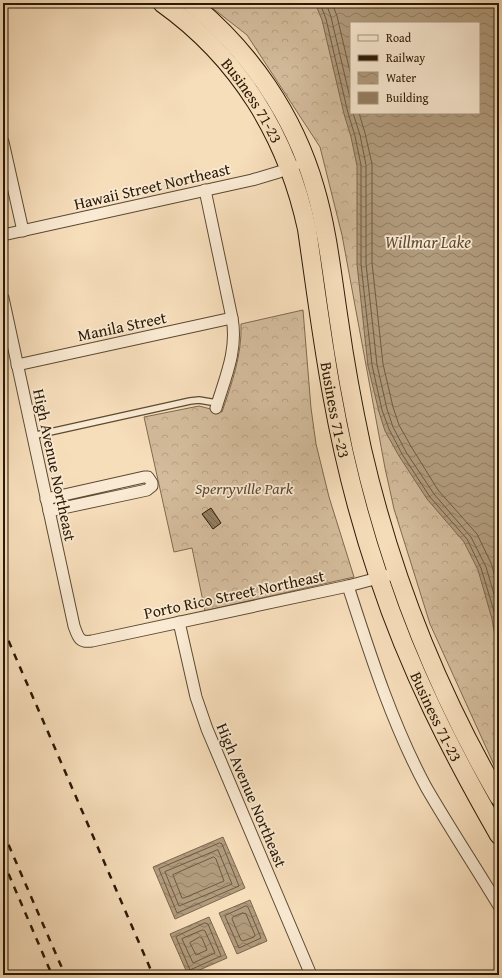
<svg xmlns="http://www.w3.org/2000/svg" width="502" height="978" font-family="'Gentium Book Plus',serif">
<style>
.forest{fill:url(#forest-crowns);stroke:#7e6a50}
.water{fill:url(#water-waves);stroke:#7b674d;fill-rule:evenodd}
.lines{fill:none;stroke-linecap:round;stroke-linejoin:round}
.shore{stroke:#6d5a40;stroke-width:1}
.building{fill:url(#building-back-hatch);stroke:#291804}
.service-casing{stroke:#5c4a32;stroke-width:8}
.minor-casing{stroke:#5c4a32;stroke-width:13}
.trunk-casing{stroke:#291804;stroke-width:20}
.service{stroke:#faead3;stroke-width:5.5}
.minor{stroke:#faead3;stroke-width:11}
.trunk{stroke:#f7debb;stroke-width:18}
.rail{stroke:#291804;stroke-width:2.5;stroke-dasharray:7 7;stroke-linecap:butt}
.labels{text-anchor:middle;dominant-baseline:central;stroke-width:3.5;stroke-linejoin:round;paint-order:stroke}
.street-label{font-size:16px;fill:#291804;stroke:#faead3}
.park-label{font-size:16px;font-style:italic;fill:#5c4932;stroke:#faead3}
.water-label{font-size:17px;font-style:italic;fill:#5f4c34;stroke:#faead3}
</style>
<defs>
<pattern id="forest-crowns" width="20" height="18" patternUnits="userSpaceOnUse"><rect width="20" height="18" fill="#d4bc9c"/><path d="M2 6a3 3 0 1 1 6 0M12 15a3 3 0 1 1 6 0" fill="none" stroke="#b6a185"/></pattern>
<pattern id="water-waves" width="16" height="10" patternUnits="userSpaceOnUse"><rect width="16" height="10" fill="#b19b7d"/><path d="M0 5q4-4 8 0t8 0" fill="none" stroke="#907d64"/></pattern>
<pattern id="building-back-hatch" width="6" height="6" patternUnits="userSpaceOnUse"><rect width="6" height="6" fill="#947f63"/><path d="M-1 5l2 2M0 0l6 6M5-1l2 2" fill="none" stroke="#79674f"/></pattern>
</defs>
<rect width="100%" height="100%" fill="#f7debb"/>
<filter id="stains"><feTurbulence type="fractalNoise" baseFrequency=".005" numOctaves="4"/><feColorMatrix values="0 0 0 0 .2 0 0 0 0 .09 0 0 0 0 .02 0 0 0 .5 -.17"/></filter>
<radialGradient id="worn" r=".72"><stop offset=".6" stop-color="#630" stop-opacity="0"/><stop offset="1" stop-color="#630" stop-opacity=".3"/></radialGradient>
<g class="forest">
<polygon points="206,3 319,3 372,190 499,594 499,768 495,767 430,624 394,509 385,468 342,235 320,147 247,35"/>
<path d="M303,310L311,408L316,444L329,497L354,577L205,611L192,548L174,552L144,417L199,406L222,412C232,382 242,356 241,324Z"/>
</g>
<g class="water">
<path d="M315,3H499V658L492,619L478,570L464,542L427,499L399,456L385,431L379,412L368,366L357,264V166L351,137L344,114L322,20ZM351,23H479V113H351Z"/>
<polygon points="223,837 245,888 175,919 153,867"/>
<polygon points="250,900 267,941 237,954 219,913"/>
<polygon points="209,917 227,958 188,975 170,934"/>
</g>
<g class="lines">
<g class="shore">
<polyline points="320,3 326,19 348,113 355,136 361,165 361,264 372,365 382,410 389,429 402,454 430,497 467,539 481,568 496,618 499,639"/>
<polyline points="326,3 331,17 351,102"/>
<polyline points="332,3 337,16 351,76"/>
<polyline points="353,113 360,135 366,165 366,264 377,365 387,409 393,427 406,452 434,494 471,537 486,567 499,611"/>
<polyline points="359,113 365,133 372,164 372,263 383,364 393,407 399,425 412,448 438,490 477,534 491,563 499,590"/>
<polygon points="220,843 222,844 239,886 177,913 159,869"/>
<polygon points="218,850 232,884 179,906 165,872"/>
<polygon points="214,857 216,859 224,881 184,898 182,898 173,875"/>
<polygon points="246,906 248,907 261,938 239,948 225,916"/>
<polygon points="243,913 246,914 255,935 254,937 243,941 241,940 232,919 233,917"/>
<polygon points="205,923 208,924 221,956 190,970 176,937"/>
<polygon points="203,930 205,931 215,953 193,963 182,939"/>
<polygon points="200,937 202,938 207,950 196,955 190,943"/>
</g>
</g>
<polygon class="building" points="211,508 221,523 213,529 202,514"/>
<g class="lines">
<g class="service-casing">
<polyline id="service" points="32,436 190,401 199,400 217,403"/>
</g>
<g class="minor-casing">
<g id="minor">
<polyline points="3,142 23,231"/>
<path d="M205,190L232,318C238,350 225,378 216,408"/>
<polyline points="3,235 252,180 279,172 294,166"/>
<path d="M3,298L74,626C78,637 79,643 92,641L348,586L397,573"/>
<polyline points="17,365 232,318"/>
<polyline points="46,499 144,477 148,477 152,483 152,486 147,490 49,511"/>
<path d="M348,586C370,654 392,724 426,787C449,827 475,866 499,906"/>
<polyline points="179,622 196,697 207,729 311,975"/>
</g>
</g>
<g class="trunk-casing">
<g id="trunk">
<path id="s1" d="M162,3C239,58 287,136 307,229C315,284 322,340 332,394C343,456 359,519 379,578C409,669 452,753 499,835"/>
<path d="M191,3C250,51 294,115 315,188C328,232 332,276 339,321C345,364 353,407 362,449C390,571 436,689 499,797"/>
</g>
</g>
<use href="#service" class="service"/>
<use href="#minor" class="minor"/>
<use href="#trunk" class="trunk"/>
<g class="rail">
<polyline points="3,628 153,975"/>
<polyline points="3,832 65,975"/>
<polyline points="3,861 52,975"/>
</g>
</g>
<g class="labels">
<g class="street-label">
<text stroke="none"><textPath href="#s1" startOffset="134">Business 71-23</textPath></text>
<text transform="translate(152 186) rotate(-13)">Hawaii Street Northeast</text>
<text transform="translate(122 326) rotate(-12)">Manila Street</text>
<text stroke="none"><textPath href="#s1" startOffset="458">Business 71-23</textPath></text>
<text transform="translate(55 465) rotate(78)">High Avenue Northeast</text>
<text transform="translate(234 594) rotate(-12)">Porto Rico Street Northeast</text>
<text stroke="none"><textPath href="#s1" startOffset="782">Business 71-23</textPath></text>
<text transform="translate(252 795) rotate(67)">High Avenue Northeast</text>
</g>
<g class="park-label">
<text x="244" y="488">Sperryville Park</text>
</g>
<g class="water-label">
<text x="428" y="241">Willmar Lake</text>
</g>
</g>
<rect width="502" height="978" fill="none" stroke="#f7debb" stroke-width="16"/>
<rect x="4" y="4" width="494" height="970" fill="none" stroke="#291804" stroke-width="2"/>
<rect x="8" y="8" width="486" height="962" fill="none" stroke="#291804"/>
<rect x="350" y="22" width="130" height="92" fill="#faead3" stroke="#a69680"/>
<rect x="358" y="35" width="20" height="6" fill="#faead3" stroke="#a69680"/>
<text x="386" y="42" font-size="12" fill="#291804">Road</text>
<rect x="358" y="55" width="20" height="6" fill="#291804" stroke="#a69680"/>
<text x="386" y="62" font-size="12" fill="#291804">Railway</text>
<rect x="358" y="72" width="20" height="12" fill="url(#water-waves)" stroke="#a69680"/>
<text x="386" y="82" font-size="12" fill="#291804">Water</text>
<rect x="358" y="92" width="20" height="12" fill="#947f63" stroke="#a69680"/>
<text x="386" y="102" font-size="12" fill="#291804">Building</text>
<rect width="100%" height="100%" filter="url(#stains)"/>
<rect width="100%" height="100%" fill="url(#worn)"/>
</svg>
